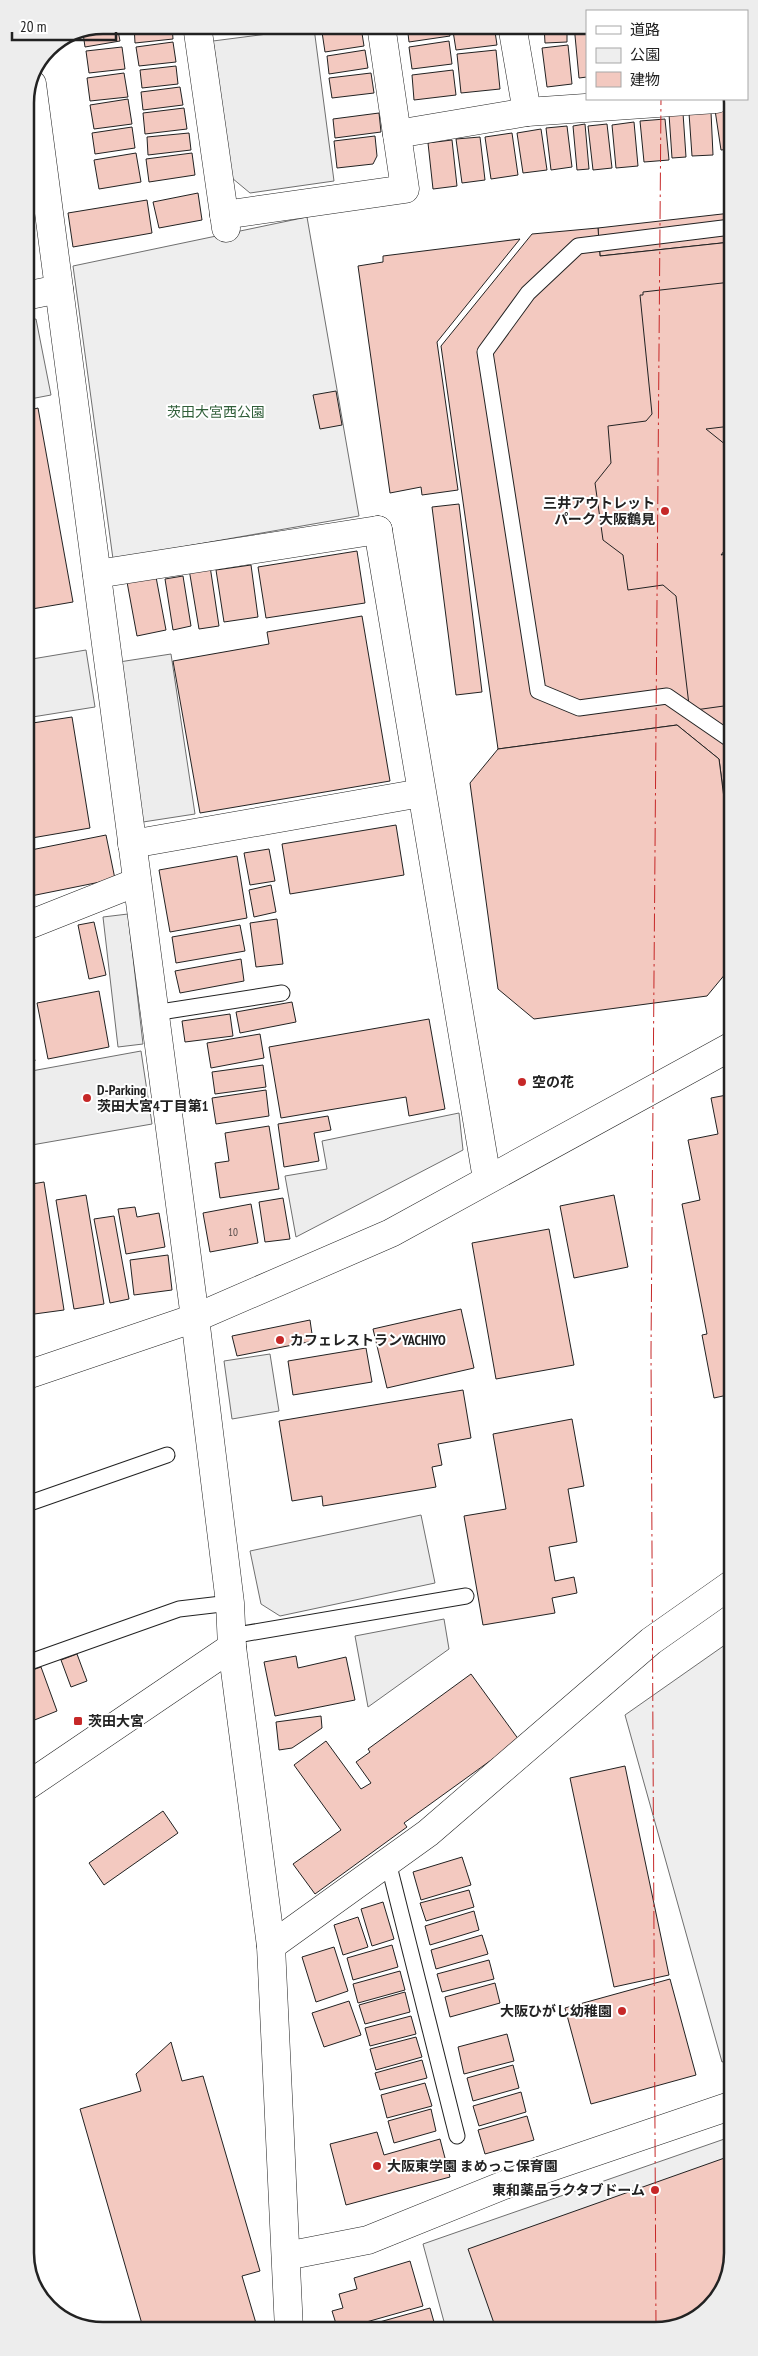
<svg xmlns="http://www.w3.org/2000/svg" width="758" height="2356" font-family="'PT Sans Narrow','Noto Sans JP',sans-serif">
<style>
.green{fill:#eee;stroke:#6f6f6f}
.parking{fill:#ededed;stroke:#6f6f6f}
.building{fill:#f3c9c0;stroke:#222}
.lines{fill:none;stroke-linecap:round;stroke-linejoin:round}
.service-casing{stroke:#222;stroke-width:17}
.minor-casing{stroke:#222;stroke-width:29}
.tertiary-casing{stroke:#222;stroke-width:29}
.service{stroke:#fff;stroke-width:15}
.minor{stroke:#fff;stroke-width:28}
.tertiary{stroke:#fff;stroke-width:28}
.power{stroke:#c62828;stroke-width:1;stroke-dasharray:18 4 2.5 4;stroke-linecap:butt}
.poi-dot{fill:#c62828;stroke:#fff;stroke-width:2}
.labels{text-anchor:middle;dominant-baseline:central;stroke-width:4;stroke-linejoin:round;paint-order:stroke}
.number-label{font-size:11px;fill:#564c4a}
.park-label{font-size:14px;fill:#2f5e38;stroke:#fff}
.poi-label{font-size:14px;font-weight:bold;fill:#222;stroke:#fff;text-anchor:start}
.rim{fill:none;stroke:#222;stroke-width:2.5}
</style>
<rect width="100%" height="100%" fill="#fff"/>
<g class="green">
<polygon points="307,217 359,516 113,559 73,266"/>
<polygon points="732,1640 733,2059 722,2062 625,1715"/>
<polygon points="733,2136 733,2253 717,2301 675,2328 446,2329 423,2244"/>
</g>
<g class="parking">
<polygon points="314,28 334,181 250,193 232,178 213,41"/>
<polygon points="36,319 51,395 25,400 25,321"/>
<polygon points="86,650 95,707 26,718 26,660"/>
<polygon points="171,654 195,814 143,822 119,662"/>
<polygon points="128,914 143,1044 118,1047 103,917"/>
<polygon points="141,1051 152,1124 26,1146 26,1072"/>
<polygon points="459,1113 463,1150 296,1237 285,1176 327,1169 322,1141"/>
<polygon points="270,1354 279,1411 232,1419 224,1361"/>
<polygon points="421,1515 435,1583 280,1616 261,1604 250,1551"/>
<polygon points="444,1619 449,1649 368,1707 355,1636"/>
</g>
<g class="building">
<polygon points="103,25 117,25 120,41 85,47 83,33"/>
<polygon points="134,25 172,25 173,39 135,43"/>
<polygon points="227,25 286,25 228,34"/>
<polygon points="407,25 448,25 450,36 409,42"/>
<polygon points="494,25 497,45 456,50 453,31"/>
<polygon points="544,25 567,25 567,42 545,43"/>
<polygon points="574,25 587,25 587,77 579,78"/>
<polygon points="361,27 364,46 325,52 322,32"/>
<polygon points="449,41 452,64 412,69 409,47"/>
<polygon points="173,42 176,62 139,66 136,47"/>
<polygon points="568,45 572,84 547,87 542,48"/>
<polygon points="122,47 125,69 89,73 86,51"/>
<polygon points="365,50 368,68 329,74 327,56"/>
<polygon points="496,50 500,89 461,93 457,54"/>
<polygon points="176,66 178,84 142,88 140,70"/>
<polygon points="453,70 456,95 414,100 412,75"/>
<polygon points="124,73 128,97 90,101 87,78"/>
<polygon points="371,73 374,93 332,98 329,78"/>
<polygon points="180,87 183,105 143,110 141,92"/>
<polygon points="128,99 132,124 94,129 90,105"/>
<polygon points="184,108 187,129 145,134 143,113"/>
<polygon points="730,108 730,149 721,150 715,110"/>
<polygon points="711,112 713,155 692,156 689,113"/>
<polygon points="379,113 381,132 335,138 333,119"/>
<polygon points="683,113 686,157 672,158 669,114"/>
<polygon points="665,119 669,160 644,162 640,121"/>
<polygon points="634,122 638,166 616,168 612,125"/>
<polygon points="585,124 589,169 577,170 573,126"/>
<polygon points="607,124 612,168 593,170 588,126"/>
<polygon points="567,126 572,167 551,170 546,128"/>
<polygon points="132,127 135,148 95,154 92,133"/>
<polygon points="541,129 547,170 523,173 517,133"/>
<polygon points="189,133 191,150 148,155 147,137"/>
<polygon points="512,133 518,175 491,179 485,137"/>
<polygon points="375,136 377,156 373,164 337,168 334,141"/>
<polygon points="480,137 485,180 462,183 456,139"/>
<polygon points="452,140 457,186 433,189 428,143"/>
<polygon points="136,153 141,182 99,189 94,160"/>
<polygon points="192,153 195,175 149,182 146,159"/>
<polygon points="198,193 202,220 159,228 153,202"/>
<polygon points="147,200 152,233 73,247 68,213"/>
<polygon points="731,213 731,242 600,256 598,228"/>
<polygon points="598,228 600,256 731,242 731,850 719,759 677,725 498,749 441,346 532,234"/>
<polygon points="520,239 437,342 458,490 422,495 421,487 390,493 358,266 383,262 383,256"/>
<polygon points="731,282 731,426 706,429 731,449 731,542 721,555 731,553 731,705 695,710 694,705 689,705 676,596 663,585 628,590 623,555 603,540 595,483 611,463 608,426 646,421 652,414 640,295 643,295 643,292"/>
<polygon points="336,391 342,425 320,429 313,395"/>
<polygon points="38,408 73,602 26,610 26,411"/>
<polygon points="459,504 482,692 456,695 432,507"/>
<polygon points="357,551 365,603 266,618 258,567"/>
<polygon points="251,565 258,617 224,622 216,570"/>
<polygon points="210,566 219,626 199,629 189,569"/>
<polygon points="183,576 191,626 173,630 165,579"/>
<polygon points="156,577 166,630 137,636 127,582"/>
<polygon points="362,616 390,781 200,813 173,661 269,644 267,632"/>
<polygon points="72,717 90,828 26,839 26,724"/>
<polygon points="677,725 719,759 731,853 731,967 707,996 534,1019 498,989 470,783 498,749"/>
<polygon points="396,825 404,875 290,894 282,844"/>
<polygon points="106,835 115,879 26,897 26,851"/>
<polygon points="269,849 275,881 250,885 244,853"/>
<polygon points="237,856 247,918 170,932 159,870"/>
<polygon points="271,885 276,912 254,917 249,890"/>
<polygon points="277,919 283,964 256,967 250,923"/>
<polygon points="94,922 106,975 89,979 78,925"/>
<polygon points="240,925 245,951 176,963 172,937"/>
<polygon points="241,959 244,981 180,993 175,971"/>
<polygon points="99,991 109,1047 48,1059 37,1003"/>
<polygon points="292,1002 296,1022 240,1033 236,1012"/>
<polygon points="230,1014 233,1036 185,1042 182,1021"/>
<polygon points="429,1019 445,1109 409,1116 406,1097 281,1118 269,1047"/>
<polygon points="26,1025 35,1061 26,1063"/>
<polygon points="260,1034 264,1058 211,1068 207,1043"/>
<polygon points="263,1065 266,1087 215,1094 212,1072"/>
<polygon points="266,1090 269,1116 216,1124 212,1098"/>
<polygon points="732,1094 732,1394 714,1398 702,1335 707,1334 682,1204 700,1200 688,1140 718,1134 711,1098"/>
<polygon points="328,1116 331,1130 314,1133 319,1161 284,1167 278,1124"/>
<polygon points="269,1126 279,1189 220,1198 215,1163 229,1161 225,1133"/>
<polygon points="44,1182 64,1310 27,1315 26,1185"/>
<polygon points="86,1195 104,1304 74,1309 56,1200"/>
<polygon points="614,1195 628,1267 574,1278 560,1206"/>
<polygon points="283,1198 290,1239 265,1242 259,1202"/>
<polygon points="251,1204 258,1243 210,1252 203,1213"/>
<polygon points="135,1207 137,1217 159,1213 165,1247 126,1254 118,1209"/>
<polygon points="114,1216 129,1299 110,1303 94,1219"/>
<polygon points="549,1229 574,1365 496,1379 472,1243"/>
<polygon points="168,1255 172,1290 134,1295 130,1260"/>
<polygon points="461,1309 474,1368 387,1388 373,1329"/>
<polygon points="310,1320 313,1341 237,1356 232,1336"/>
<polygon points="366,1348 372,1382 293,1395 288,1361"/>
<polygon points="463,1390 471,1438 438,1444 442,1465 432,1467 436,1487 323,1506 322,1496 292,1501 279,1421"/>
<polygon points="572,1419 584,1486 568,1489 577,1542 549,1547 555,1581 574,1577 577,1593 552,1598 555,1613 483,1625 464,1516 506,1509 493,1434"/>
<polygon points="77,1654 87,1681 71,1687 61,1660"/>
<polygon points="296,1656 298,1668 346,1657 355,1700 275,1716 264,1662"/>
<polygon points="41,1667 57,1711 27,1723 27,1672"/>
<polygon points="471,1674 519,1740 404,1823 407,1827 315,1894 293,1864 341,1830 294,1765 326,1741 361,1789 371,1783 356,1762 370,1752 368,1749"/>
<polygon points="321,1716 322,1728 292,1748 279,1750 276,1722"/>
<polygon points="625,1766 669,1975 614,1987 570,1778"/>
<polygon points="163,1811 178,1833 104,1885 89,1863"/>
<polygon points="462,1857 471,1885 421,1900 413,1872"/>
<polygon points="469,1890 474,1907 426,1921 420,1903"/>
<polygon points="383,1902 394,1939 372,1946 361,1909"/>
<polygon points="474,1911 479,1930 430,1945 425,1926"/>
<polygon points="358,1917 368,1947 343,1955 334,1925"/>
<polygon points="482,1935 488,1954 436,1969 431,1950"/>
<polygon points="392,1945 398,1967 353,1980 347,1958"/>
<polygon points="334,1947 348,1991 316,2002 302,1957"/>
<polygon points="489,1960 494,1979 442,1992 437,1974"/>
<polygon points="400,1971 405,1990 358,2003 353,1984"/>
<polygon points="670,1979 696,2075 591,2104 565,2008"/>
<polygon points="495,1983 500,2003 450,2017 445,1997"/>
<polygon points="405,1992 410,2012 365,2024 359,2005"/>
<polygon points="349,2001 361,2035 324,2047 312,2013"/>
<polygon points="411,2016 416,2034 370,2046 365,2028"/>
<polygon points="507,2034 514,2061 464,2074 458,2047"/>
<polygon points="416,2037 422,2057 376,2070 370,2049"/>
<polygon points="171,2042 182,2081 203,2076 260,2271 242,2276 258,2330 144,2331 80,2109 141,2091 136,2074"/>
<polygon points="422,2060 427,2078 380,2090 375,2073"/>
<polygon points="513,2065 519,2088 473,2101 467,2078"/>
<polygon points="425,2083 432,2106 387,2118 381,2095"/>
<polygon points="521,2092 526,2112 479,2126 473,2106"/>
<polygon points="431,2109 436,2131 394,2143 388,2121"/>
<polygon points="527,2116 534,2140 485,2154 478,2130"/>
<polygon points="377,2132 384,2155 440,2139 450,2177 346,2205 330,2144"/>
<polygon points="733,2155 733,2253 717,2301 675,2328 496,2329 468,2249"/>
<polygon points="410,2261 423,2306 338,2330 332,2311 343,2308 339,2294 357,2289 354,2278"/>
<polygon points="430,2308 436,2329 354,2330 354,2329"/>
</g>
<g class="lines">
<g class="service-casing">
<g id="service">
<polyline points="731,227 578,246 528,293 485,352 538,691 579,708 667,696 731,740"/>
<polyline points="154,1013 282,993"/>
<polyline points="27,1504 167,1455"/>
<polyline points="231,1636 466,1596"/>
<polyline points="27,1663 179,1609 230,1603"/>
<polyline points="388,1862 457,2136"/>
</g>
</g>
<g class="minor-casing">
<g id="minor">
<polyline points="197,25 226,228"/>
<polyline points="512,25 527,112"/>
<polyline points="397,134 527,112 716,99"/>
<polyline points="224,215 405,189 381,25"/>
<polyline points="25,296 59,289"/>
<polyline points="97,574 378,530"/>
<polyline points="132,844 421,793"/>
<polyline points="26,926 137,882"/>
<polyline points="271,1946 428,1833 651,1641 732,1584"/>
</g>
</g>
<g class="tertiary-casing">
<g id="tertiary">
<polyline points="32,84 195,1318 230,1603 232,1647 271,1946 289,2330"/>
<polyline points="378,530 487,1179"/>
<polyline points="27,1375 195,1318 391,1233 732,1046"/>
<polyline points="27,1786 232,1647"/>
<polyline points="286,2256 368,2240 539,2171 733,2105"/>
</g>
</g>
<use href="#service" class="service"/>
<use href="#minor" class="minor"/>
<use href="#tertiary" class="tertiary"/>
<polyline class="power" points="656,2328 651,1352 661,99"/>
</g>
<g class="poi-dot">
<circle cx="665" cy="511" r="5"/>
<circle cx="522" cy="1082" r="5"/>
<circle cx="87" cy="1098" r="5"/>
<circle cx="280" cy="1340" r="5"/>
<rect x="73" y="1716" width="10" height="10" rx="2.5"/>
<circle cx="622" cy="2011" r="5"/>
<circle cx="377" cy="2166" r="5"/>
<circle cx="655" cy="2190" r="5"/>
</g>
<g class="labels">
<g class="number-label">
<text x="233" y="1232">10</text>
</g>
<g class="park-label">
<text x="216" y="412">茨田大宮西公園</text>
</g>
<g class="poi-label">
<text x="655" y="503" text-anchor="end">三井アウトレット<tspan x="655" dy="16">パーク 大阪鶴見</tspan></text>
<text x="532" y="1082">空の花</text>
<text x="97" y="1090">D-Parking<tspan x="97" dy="16">茨田大宮4丁目第1</tspan></text>
<text x="290" y="1340">カフェレストランYACHIYO</text>
<text x="88" y="1721">茨田大宮</text>
<text x="612" y="2011" text-anchor="end">大阪ひがし幼稚園</text>
<text x="387" y="2166">大阪東学園 まめっこ保育園</text>
<text x="645" y="2190" text-anchor="end">東和薬品ラクタブドーム</text>
</g>
</g>
<path d="M0 0H758V2356H0ZM103 34H655A69 69 0 0 1 724 103V2253A69 69 0 0 1 655 2322H103A69 69 0 0 1 34 2253V103A69 69 0 0 1 103 34Z" fill="#ededed" fill-rule="evenodd"/>
<path class="rim" d="M103 34H655A69 69 0 0 1 724 103V2253A69 69 0 0 1 655 2322H103A69 69 0 0 1 34 2253V103A69 69 0 0 1 103 34Z"/>
<rect x="586" y="10" width="162" height="90" fill="#ffffff" stroke="#a7a7a7"/>
<rect x="596" y="26" width="25" height="8" fill="#ffffff" stroke="#a7a7a7"/>
<text x="630" y="35" font-size="15" fill="#222222">道路</text>
<rect x="596" y="48" width="25" height="15" fill="#eeeeee" stroke="#a7a7a7"/>
<text x="630" y="60" font-size="15" fill="#222222">公園</text>
<rect x="596" y="72" width="25" height="15" fill="#f3c9c0" stroke="#a7a7a7"/>
<text x="630" y="85" font-size="15" fill="#222222">建物</text>
<path d="M12 32v8h104v-8" fill="none" stroke="#222222" stroke-width="2.5"/>
<text x="20" y="32" font-size="15" fill="#222222" stroke="#ffffff" stroke-width="4" paint-order="stroke">20 m</text>
</svg>
